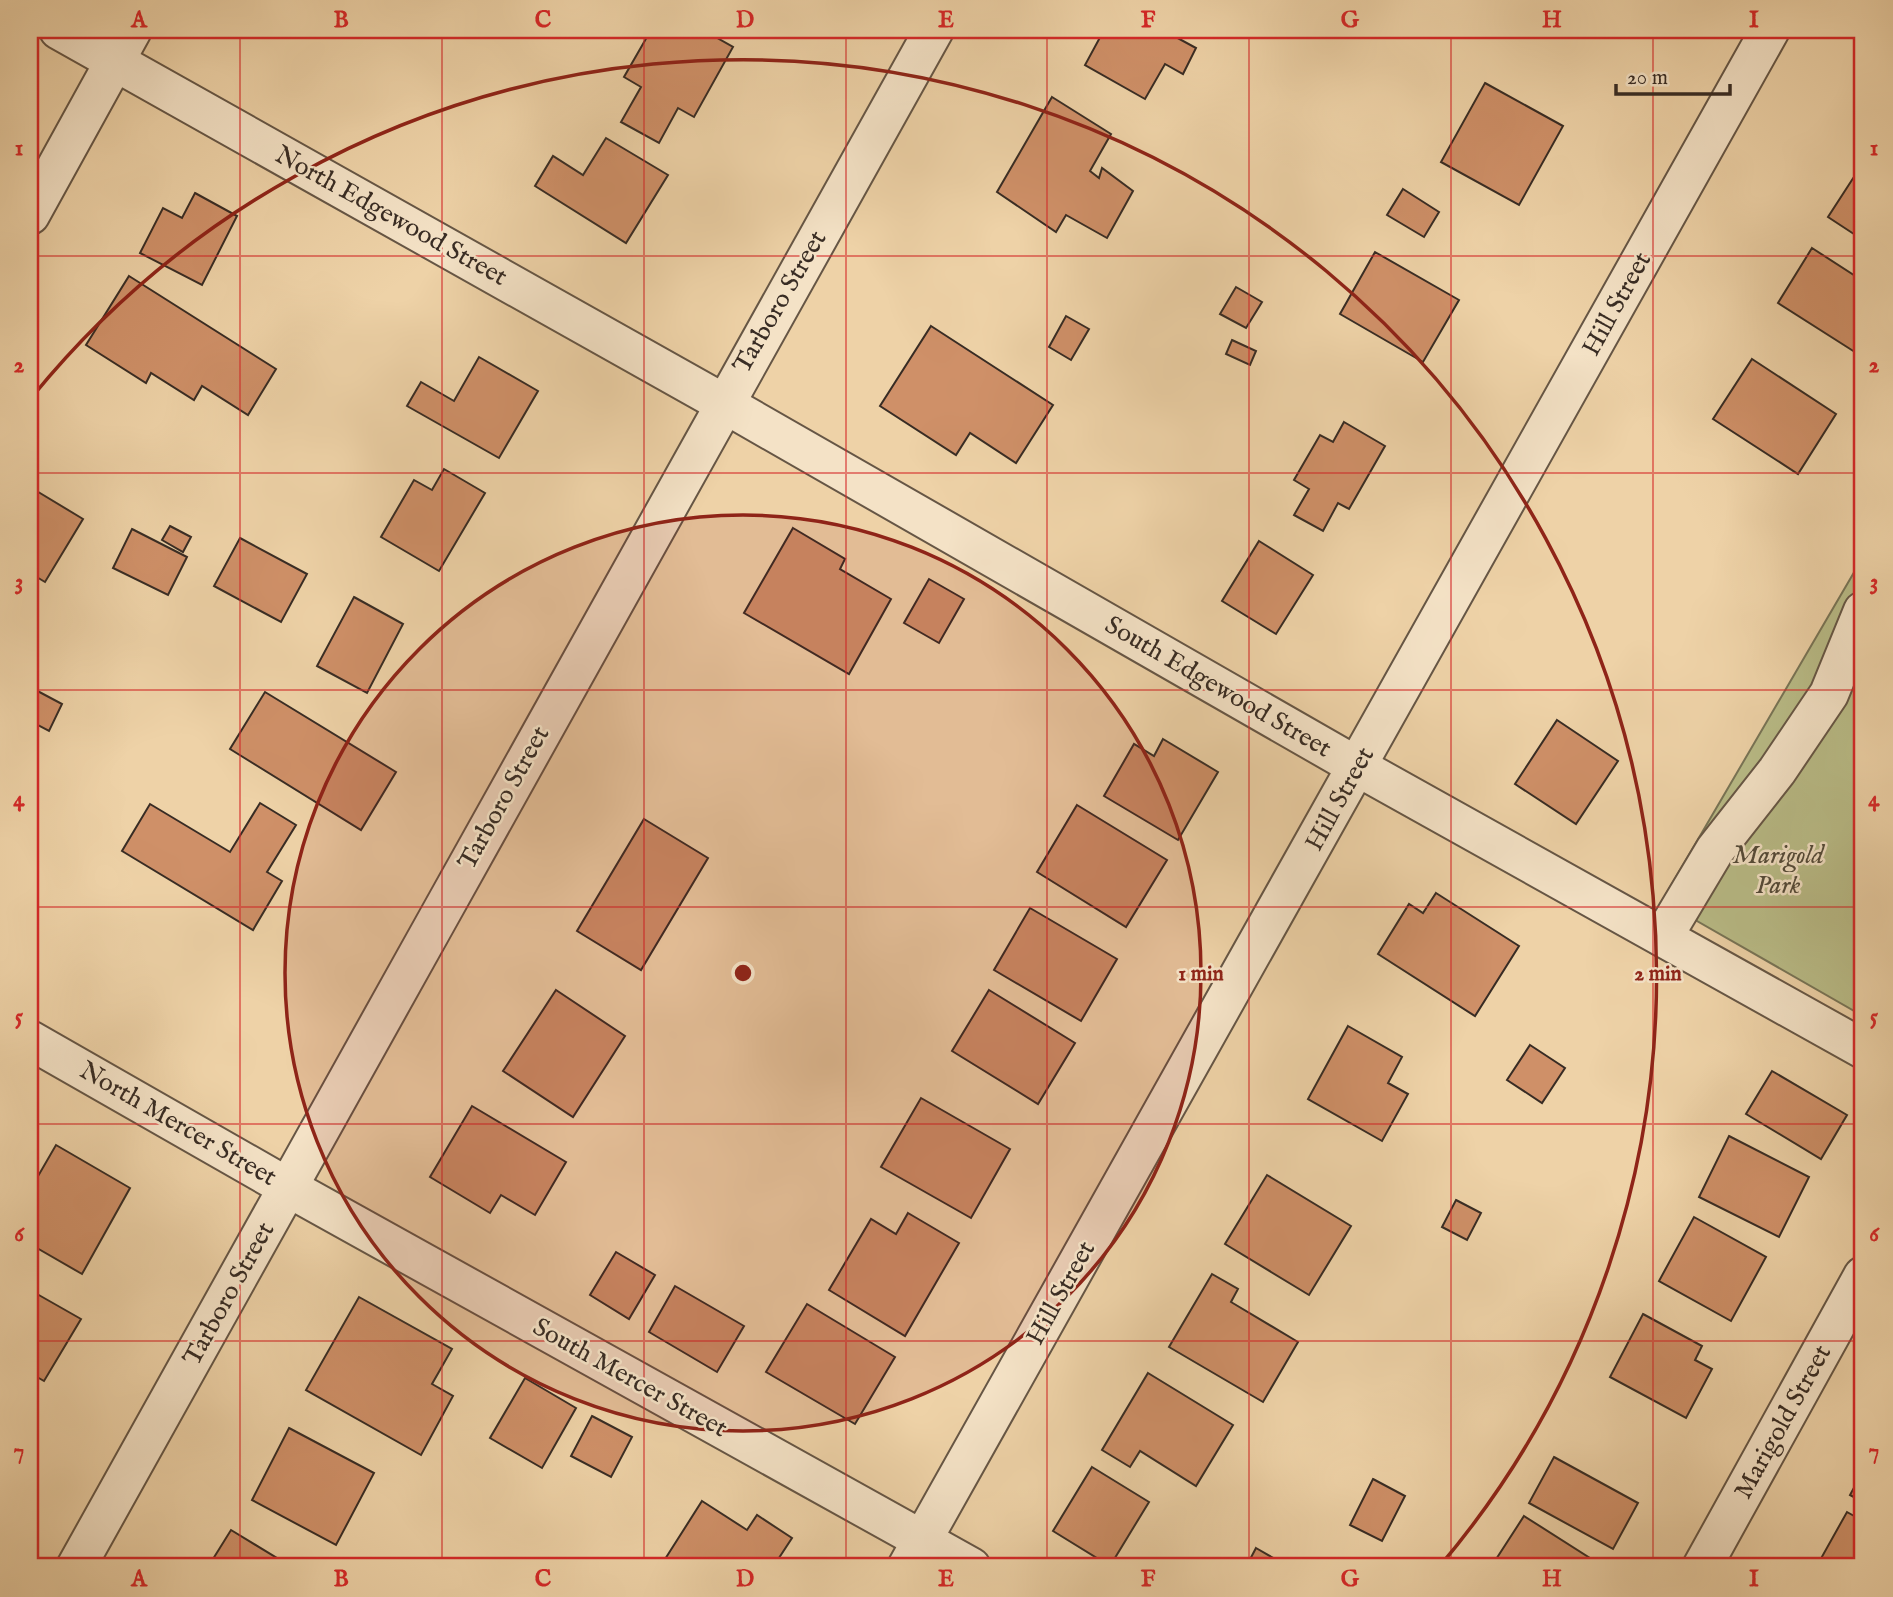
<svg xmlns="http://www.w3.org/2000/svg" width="1893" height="1597" font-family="'IM FELL English',serif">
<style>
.green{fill:#b9bc87;stroke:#787456;stroke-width:2}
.building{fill:#cf9068;stroke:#382c24;stroke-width:2}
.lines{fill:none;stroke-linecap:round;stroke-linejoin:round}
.minor-casing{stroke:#665645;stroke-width:42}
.minor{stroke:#f4e2c6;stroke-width:38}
.grid{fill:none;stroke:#d62828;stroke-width:2;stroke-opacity:0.55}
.ring{fill:none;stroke:#8f2418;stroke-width:3.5}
.labels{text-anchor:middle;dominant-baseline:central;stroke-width:5;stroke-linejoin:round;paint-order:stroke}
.street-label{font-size:26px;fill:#382c24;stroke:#f4e2c6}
.park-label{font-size:26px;font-style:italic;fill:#524938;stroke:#f4e2c6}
.centre{fill:#8f2418;stroke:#f4e2c6;stroke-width:3.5}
.ring-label{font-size:21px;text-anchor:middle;font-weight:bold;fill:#8f2418;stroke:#f4e2c6;stroke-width:5;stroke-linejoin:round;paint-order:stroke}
.neatline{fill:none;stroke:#d62828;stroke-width:2.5}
.grid-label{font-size:23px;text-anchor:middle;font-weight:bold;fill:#d62828}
</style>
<rect width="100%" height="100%" fill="#eed2a7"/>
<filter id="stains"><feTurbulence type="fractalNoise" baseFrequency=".00286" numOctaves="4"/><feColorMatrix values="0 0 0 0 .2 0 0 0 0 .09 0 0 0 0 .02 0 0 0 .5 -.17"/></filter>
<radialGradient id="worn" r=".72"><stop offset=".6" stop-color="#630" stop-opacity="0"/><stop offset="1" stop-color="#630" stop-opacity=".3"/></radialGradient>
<polygon class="green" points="1863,557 1863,1016 1662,901"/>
<g class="building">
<polygon points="651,30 703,30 733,47 694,117 678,108 659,143 621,122 641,87 624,77"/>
<polygon points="1104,30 1163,30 1196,48 1183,74 1165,64 1145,99 1085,65"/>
<polygon points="1485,83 1563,126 1519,205 1441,162"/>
<polygon points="1052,97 1111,134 1090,171 1099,178 1102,168 1133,191 1107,238 1066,215 1056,232 997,192"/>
<polygon points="606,138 668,175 626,243 535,186 553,156 583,175"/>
<polygon points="1861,166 1863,168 1863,240 1828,217"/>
<polygon points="1403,189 1439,212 1424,237 1387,215"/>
<polygon points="195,193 237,216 202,285 140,253 163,208 182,218"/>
<polygon points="1812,248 1863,281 1863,347 1858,354 1778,303"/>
<polygon points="1375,252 1459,300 1423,362 1340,314"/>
<polygon points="129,276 276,369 248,415 202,386 194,400 151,373 146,383 86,345"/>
<polygon points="1236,287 1262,302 1246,328 1220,314"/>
<polygon points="1066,316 1089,329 1071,360 1049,347"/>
<polygon points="931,326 1053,405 1016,463 970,433 956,455 880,406"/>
<polygon points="1232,340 1256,351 1250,365 1226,354"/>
<polygon points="479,357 538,391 499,458 407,406 421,382 454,401"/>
<polygon points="1752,359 1836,414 1798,474 1713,419"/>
<polygon points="1344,422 1385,446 1349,509 1338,503 1323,531 1294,515 1309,489 1294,480 1320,435 1333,442"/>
<polygon points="444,469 485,493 439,571 381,537 414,480 432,490"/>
<polygon points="30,487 83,519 45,582 30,573"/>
<polygon points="170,526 191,537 183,552 162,540"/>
<polygon points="793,528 845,559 840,569 891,599 849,674 744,613"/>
<polygon points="132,529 187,557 168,595 113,568"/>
<polygon points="240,538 307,574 281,622 214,586"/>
<polygon points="1259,541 1313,575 1276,634 1222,601"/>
<polygon points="929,579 964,599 939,643 904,623"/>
<polygon points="354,597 403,624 367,693 317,666"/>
<polygon points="30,687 62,704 49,731 30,721"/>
<polygon points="265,692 396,772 361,830 230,749"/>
<polygon points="1557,720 1618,761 1576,824 1515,784"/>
<polygon points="1163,739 1218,772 1178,840 1104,796 1134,744 1154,756"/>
<polygon points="260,803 296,825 267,872 282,881 253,930 122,851 150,804 230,852"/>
<polygon points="1077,805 1167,860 1126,927 1037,872"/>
<polygon points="644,819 708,858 641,970 577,931"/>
<polygon points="1436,893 1519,946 1475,1016 1378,954 1409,904 1423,913"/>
<polygon points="1030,908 1117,959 1081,1021 994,970"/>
<polygon points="556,990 625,1036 573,1117 503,1071"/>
<polygon points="989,990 1075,1043 1038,1104 952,1051"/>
<polygon points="1348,1026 1402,1057 1388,1083 1408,1094 1382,1141 1308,1099"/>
<polygon points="1530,1045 1565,1068 1542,1103 1507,1080"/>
<polygon points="1772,1071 1847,1115 1821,1159 1746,1114"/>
<polygon points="921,1098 1010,1149 971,1218 881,1167"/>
<polygon points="472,1106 566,1162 535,1215 501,1195 490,1213 430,1177"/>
<polygon points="1729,1136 1809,1177 1779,1237 1699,1197"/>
<polygon points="56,1145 130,1188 82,1274 30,1244 30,1190"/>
<polygon points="1267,1175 1351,1226 1309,1295 1225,1244"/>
<polygon points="1456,1200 1481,1213 1467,1240 1442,1227"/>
<polygon points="908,1213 959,1243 905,1336 829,1290 871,1219 896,1234"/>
<polygon points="1694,1217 1766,1257 1731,1321 1659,1281"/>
<polygon points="616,1252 655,1275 629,1319 590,1295"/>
<polygon points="1212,1274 1238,1289 1231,1302 1298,1342 1263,1402 1169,1347"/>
<polygon points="675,1286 744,1326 717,1372 649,1332"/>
<polygon points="30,1290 81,1319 44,1381 30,1373"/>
<polygon points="359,1297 452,1349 432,1384 453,1396 421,1455 306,1390"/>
<polygon points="807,1304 895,1357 855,1424 766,1372"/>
<polygon points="1643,1314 1702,1346 1695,1360 1712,1369 1686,1418 1610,1377"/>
<polygon points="1148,1373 1233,1425 1196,1486 1140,1451 1130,1467 1102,1450"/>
<polygon points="525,1378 576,1408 542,1468 490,1438"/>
<polygon points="592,1416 632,1437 611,1477 571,1456"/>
<polygon points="289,1428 374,1473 336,1545 252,1500"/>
<polygon points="1554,1457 1638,1503 1613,1549 1529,1503"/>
<polygon points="1092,1467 1149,1502 1110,1566 1053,1531"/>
<polygon points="1863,1471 1863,1502 1850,1495"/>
<polygon points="1373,1479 1405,1496 1382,1541 1350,1525"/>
<polygon points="702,1501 747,1530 757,1515 792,1538 773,1567 660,1567"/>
<polygon points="1847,1512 1863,1521 1863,1567 1828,1567 1819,1562"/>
<polygon points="1524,1516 1604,1567 1491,1567"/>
<polygon points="231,1530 290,1566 289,1567 208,1567"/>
<polygon points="1256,1548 1282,1563 1280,1567 1246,1567"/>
</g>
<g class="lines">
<g class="minor-casing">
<g id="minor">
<polyline points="59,30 723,403 1358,767 1863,1049"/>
<polyline points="30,215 132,30"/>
<polyline points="1663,937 1715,850 1777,771 1829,694 1863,611"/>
<polyline points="30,1040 289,1188 971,1567"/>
<path d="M76,1567C364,1056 645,540 934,30"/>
<polyline points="907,1567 1770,30"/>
<polyline points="1702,1567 1863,1276"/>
</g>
</g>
<use href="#minor" class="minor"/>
</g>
<path class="grid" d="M240,30V1567M442,30V1567M644,30V1567M846,30V1567M1047,30V1567M1249,30V1567M1451,30V1567M1653,30V1567M30,256H1863M30,473H1863M30,690H1863M30,907H1863M30,1124H1863M30,1341H1863"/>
<circle cx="743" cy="973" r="458" fill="#8f2418" fill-opacity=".12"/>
<g class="ring">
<circle cx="743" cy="973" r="458"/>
<path d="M32 397A915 915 0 1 1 1439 1567"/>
</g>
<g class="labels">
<g class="street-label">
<text transform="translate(391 216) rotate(29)">North Edgewood Street</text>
<text transform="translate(780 302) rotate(-60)">Tarboro Street</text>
<text transform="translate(1617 304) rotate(-61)">Hill Street</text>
<text transform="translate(1218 687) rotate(30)">South Edgewood Street</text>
<text transform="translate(504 798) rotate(-61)">Tarboro Street</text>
<text transform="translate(1340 799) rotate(-61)">Hill Street</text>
<text transform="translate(178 1124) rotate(30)">North Mercer Street</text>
<text transform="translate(1061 1293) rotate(-61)">Hill Street</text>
<text transform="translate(229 1294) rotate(-61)">Tarboro Street</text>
<text transform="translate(630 1378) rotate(29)">South Mercer Street</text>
<text transform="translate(1783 1422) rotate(-61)">Marigold Street</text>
</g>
<g class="park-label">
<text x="1778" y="855">Marigold<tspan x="1778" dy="30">Park</tspan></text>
</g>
</g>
<circle cx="743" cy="973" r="10" class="centre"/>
<g class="ring-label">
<text x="1201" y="980">1 min</text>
<text x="1658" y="980">2 min</text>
</g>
<rect width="1893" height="1597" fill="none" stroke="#eed2a7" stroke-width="77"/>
<path d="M1616 84v10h114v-10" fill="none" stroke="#382c24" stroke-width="3.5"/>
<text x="1627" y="84" font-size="21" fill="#382c24" stroke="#f4e2c6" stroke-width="5" paint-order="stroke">20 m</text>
<rect x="38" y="38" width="1816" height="1520" class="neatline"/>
<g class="grid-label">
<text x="139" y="27">A</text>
<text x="341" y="27">B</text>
<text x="543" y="27">C</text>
<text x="745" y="27">D</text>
<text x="946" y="27">E</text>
<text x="1148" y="27">F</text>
<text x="1350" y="27">G</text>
<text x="1552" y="27">H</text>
<text x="1754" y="27">I</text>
<text x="19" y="155">1</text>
<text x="1874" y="155">1</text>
<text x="19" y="372">2</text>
<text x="1874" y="372">2</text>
<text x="19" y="589">3</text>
<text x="1874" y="589">3</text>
<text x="19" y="806">4</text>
<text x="1874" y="806">4</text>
<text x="19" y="1024">5</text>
<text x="1874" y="1024">5</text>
<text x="19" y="1241">6</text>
<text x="1874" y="1241">6</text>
<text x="19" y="1458">7</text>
<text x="1874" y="1458">7</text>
<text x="139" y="1586">A</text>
<text x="341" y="1586">B</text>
<text x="543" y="1586">C</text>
<text x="745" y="1586">D</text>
<text x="946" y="1586">E</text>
<text x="1148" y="1586">F</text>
<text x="1350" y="1586">G</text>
<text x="1552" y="1586">H</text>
<text x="1754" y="1586">I</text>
</g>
<rect width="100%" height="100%" filter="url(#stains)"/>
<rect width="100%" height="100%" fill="url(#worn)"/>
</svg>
